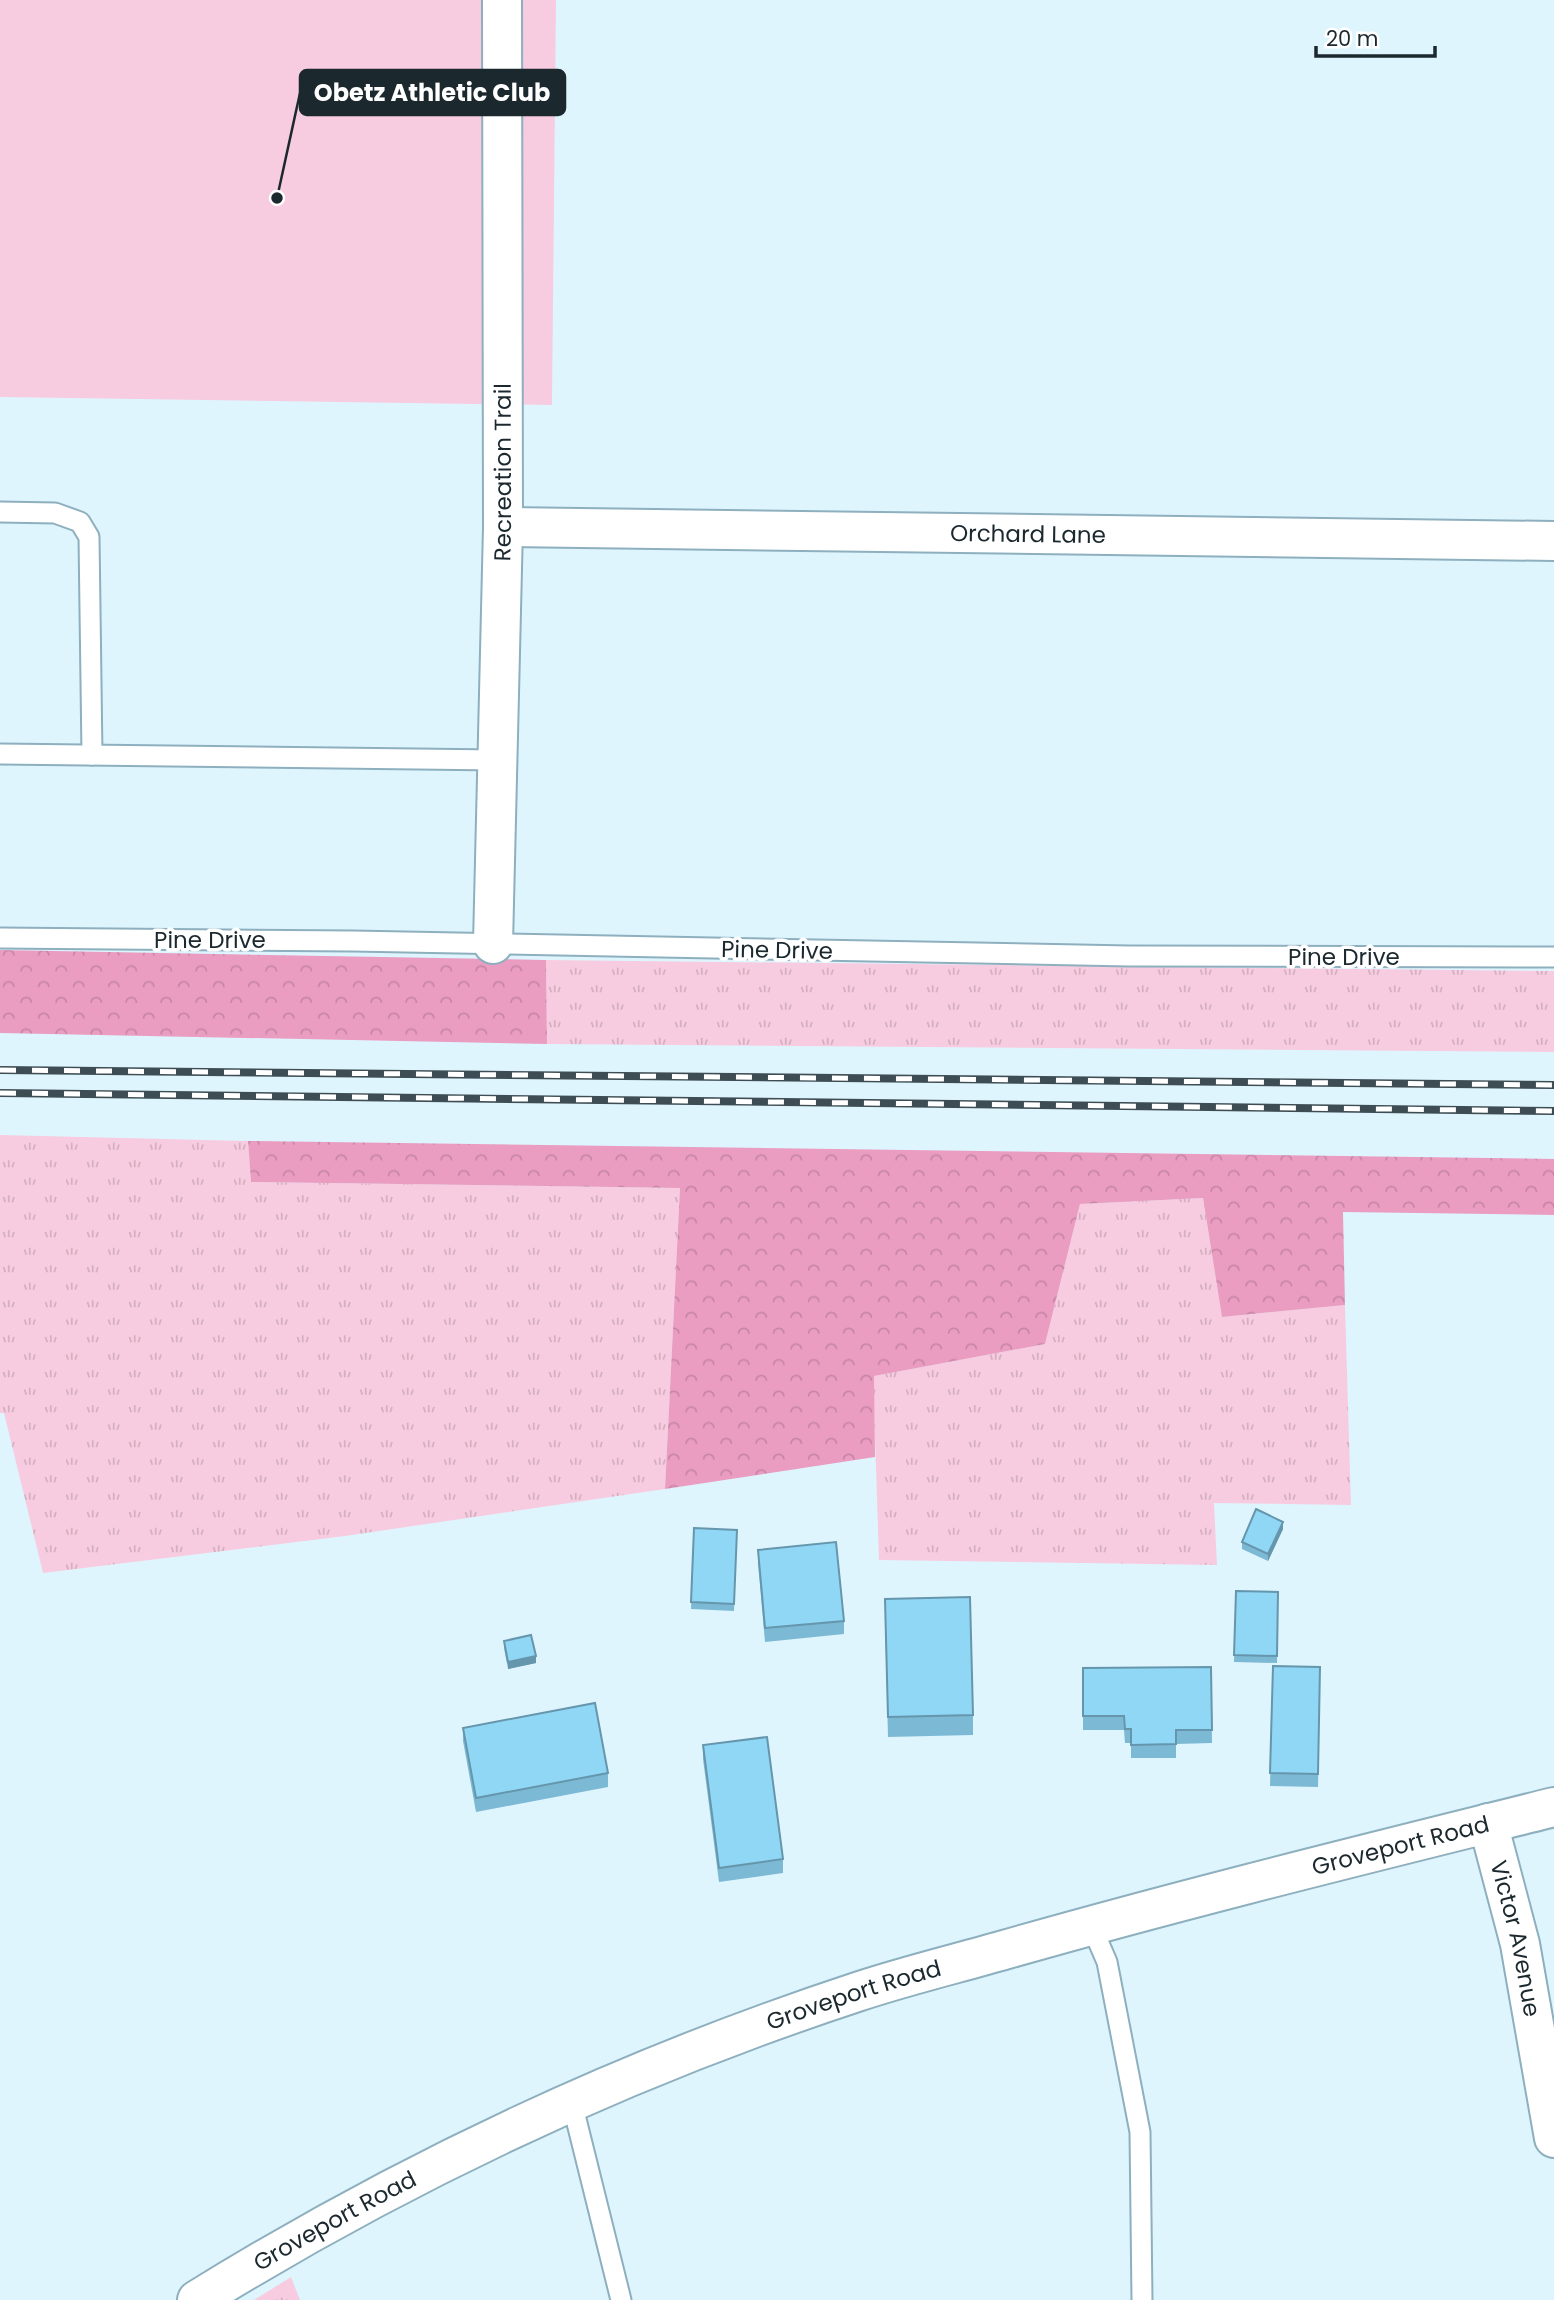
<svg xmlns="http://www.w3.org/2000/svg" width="1554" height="2300" font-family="Poppins,sans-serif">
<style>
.grass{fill:url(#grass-tufts)}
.forest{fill:url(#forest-crowns)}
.garden{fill:#f8cce0}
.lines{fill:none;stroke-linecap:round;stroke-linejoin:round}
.service-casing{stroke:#8dafbe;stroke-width:23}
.minor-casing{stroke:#8dafbe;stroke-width:42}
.primary-casing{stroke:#8dafbe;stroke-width:42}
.service{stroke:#fff;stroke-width:19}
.minor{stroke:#fff;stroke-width:38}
.primary{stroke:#fff;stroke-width:38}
.rail-casing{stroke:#3e4d54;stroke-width:8}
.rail{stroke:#fff;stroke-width:5;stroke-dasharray:16;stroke-linecap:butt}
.wall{fill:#7cb9d4}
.shaded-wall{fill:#6596ac}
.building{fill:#90d7f6;stroke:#6596ac;stroke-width:2}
.labels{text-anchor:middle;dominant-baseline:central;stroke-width:7;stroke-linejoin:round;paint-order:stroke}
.street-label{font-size:23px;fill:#1b282e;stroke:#fff}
.leader{fill:none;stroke:#1b282e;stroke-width:2.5}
.callout-dot{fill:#1b282e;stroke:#fff;stroke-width:2.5}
.callout{fill:#1b282e;stroke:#1b282e;stroke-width:2.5}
.callout-label{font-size:24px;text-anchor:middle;font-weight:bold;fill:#fff}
</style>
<defs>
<pattern id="grass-tufts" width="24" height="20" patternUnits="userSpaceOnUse" patternTransform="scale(1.75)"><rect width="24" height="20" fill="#f8cce0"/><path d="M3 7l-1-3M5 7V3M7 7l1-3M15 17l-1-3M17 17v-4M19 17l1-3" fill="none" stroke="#d4afc0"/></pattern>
<pattern id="forest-crowns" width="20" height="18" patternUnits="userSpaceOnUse" patternTransform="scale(1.75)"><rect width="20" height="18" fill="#ea9cc1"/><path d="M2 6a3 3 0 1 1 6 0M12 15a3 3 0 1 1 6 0" fill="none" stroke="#c886a6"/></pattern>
</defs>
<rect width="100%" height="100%" fill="#dff5fe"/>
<g class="grass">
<polygon points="546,960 1554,971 1554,1052 547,1044"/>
<polygon points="0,1135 248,1141 251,1182 680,1188 665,1489 345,1536 43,1573 4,1413 0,1413"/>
<polygon points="1203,1198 1222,1317 1345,1305 1351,1505 1214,1503 1217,1565 879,1560 873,1376 1045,1344 1080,1204"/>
<polygon points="291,2277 300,2300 254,2300"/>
</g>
<g class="forest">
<polygon points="0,950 546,960 547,1044 0,1033"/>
<polygon points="248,1141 1554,1159 1554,1215 1343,1212 1345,1305 1222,1317 1203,1198 1080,1204 1045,1344 874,1376 875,1457 665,1489 680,1188 251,1182"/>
</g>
<polygon class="garden" points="0,0 556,0 552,405 0,397"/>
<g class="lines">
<g class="service-casing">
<g id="service">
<polyline points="0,512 55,513 80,522 89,537 92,755"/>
<polyline points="0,754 498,760"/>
<polyline points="0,938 353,941 1129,956 1554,957"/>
<polyline points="1091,1925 1107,1962 1140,2132 1142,2300"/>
<polyline points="572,2103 621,2300"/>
</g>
</g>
<g class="minor-casing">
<g id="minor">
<path id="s1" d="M503,527L1554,541"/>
<path id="s2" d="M493,944L503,527L502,0"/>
<path id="s3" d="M1488,1823L1520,1944L1554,2138"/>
</g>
</g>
<g class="primary-casing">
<g id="primary">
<path id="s4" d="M197,2300C404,2172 626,2068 857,1992C905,1976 955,1964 1004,1950C1186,1898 1370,1853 1554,1807"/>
</g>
</g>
<use href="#service" class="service"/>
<use href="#minor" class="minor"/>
<use href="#primary" class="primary"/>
<g class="rail-casing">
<g id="rail">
<polyline points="0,1070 1554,1085"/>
<polyline points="0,1093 1554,1111"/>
</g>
</g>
<use href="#rail" class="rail"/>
</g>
<g class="wall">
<polygon points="694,1528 737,1530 734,1611 691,1609"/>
<polygon points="1283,1529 1268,1561 1242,1549 1242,1542"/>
<polygon points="758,1550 844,1621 844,1634 765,1642 758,1563"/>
<polygon points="1236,1591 1278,1592 1277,1663 1234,1662"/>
<polygon points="885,1619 973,1715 973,1735 888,1737"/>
<polygon points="504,1641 536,1663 508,1669 504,1648"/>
<polygon points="1273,1666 1320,1667 1318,1787 1270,1786"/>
<polygon points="1211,1667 1212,1743 1176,1744 1176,1758 1131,1758 1131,1743 1125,1743 1124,1730 1083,1730 1083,1668"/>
<polygon points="463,1728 608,1773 608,1787 476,1812 463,1741"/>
<polygon points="703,1745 783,1859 783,1873 719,1882 703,1759"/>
</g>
<g class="shaded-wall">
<polygon points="1283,1522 1283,1529 1268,1561 1268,1554"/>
<polygon points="536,1656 536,1663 508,1669 508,1662"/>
</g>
<g class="building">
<polygon points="1256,1509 1283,1522 1268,1554 1242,1542"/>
<polygon points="694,1528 737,1530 734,1604 691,1602"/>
<polygon points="836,1542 844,1621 765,1628 758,1550"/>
<polygon points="1236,1591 1278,1592 1277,1656 1234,1655"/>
<polygon points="970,1597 973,1715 888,1717 885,1599"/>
<polygon points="531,1635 536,1656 508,1662 504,1641"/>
<polygon points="1273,1666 1320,1667 1318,1774 1270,1773"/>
<polygon points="1211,1667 1212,1730 1176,1730 1176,1744 1131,1745 1131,1729 1125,1729 1124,1716 1083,1716 1083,1668"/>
<polygon points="595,1703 608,1773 476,1798 463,1728"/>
<polygon points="767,1737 783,1859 719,1868 703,1745"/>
</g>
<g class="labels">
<g class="street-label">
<text stroke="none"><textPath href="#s2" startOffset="472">Recreation Trail</textPath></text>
<text stroke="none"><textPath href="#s1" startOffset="525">Orchard Lane</textPath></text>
<text x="210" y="940">Pine Drive</text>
<text transform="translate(777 950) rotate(1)">Pine Drive</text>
<text x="1344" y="957">Pine Drive</text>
<text stroke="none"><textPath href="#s4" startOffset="1293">Groveport Road</textPath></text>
<text stroke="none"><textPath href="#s3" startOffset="119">Victor Avenue</textPath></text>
<text stroke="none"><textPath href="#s4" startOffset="726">Groveport Road</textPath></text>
<text stroke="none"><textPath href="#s4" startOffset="159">Groveport Road</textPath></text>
</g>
</g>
<path class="leader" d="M277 198L300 93"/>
<circle class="callout-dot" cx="277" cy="198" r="7"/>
<rect class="callout" x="300" y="70" width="265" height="45" rx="7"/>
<g class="callout-label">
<text x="432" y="101">Obetz Athletic Club</text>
</g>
<path d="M1316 46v10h119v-10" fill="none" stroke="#1b282e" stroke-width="3.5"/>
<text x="1326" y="46" font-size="21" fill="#1b282e" stroke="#ffffff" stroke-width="5" paint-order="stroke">20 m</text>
</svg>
